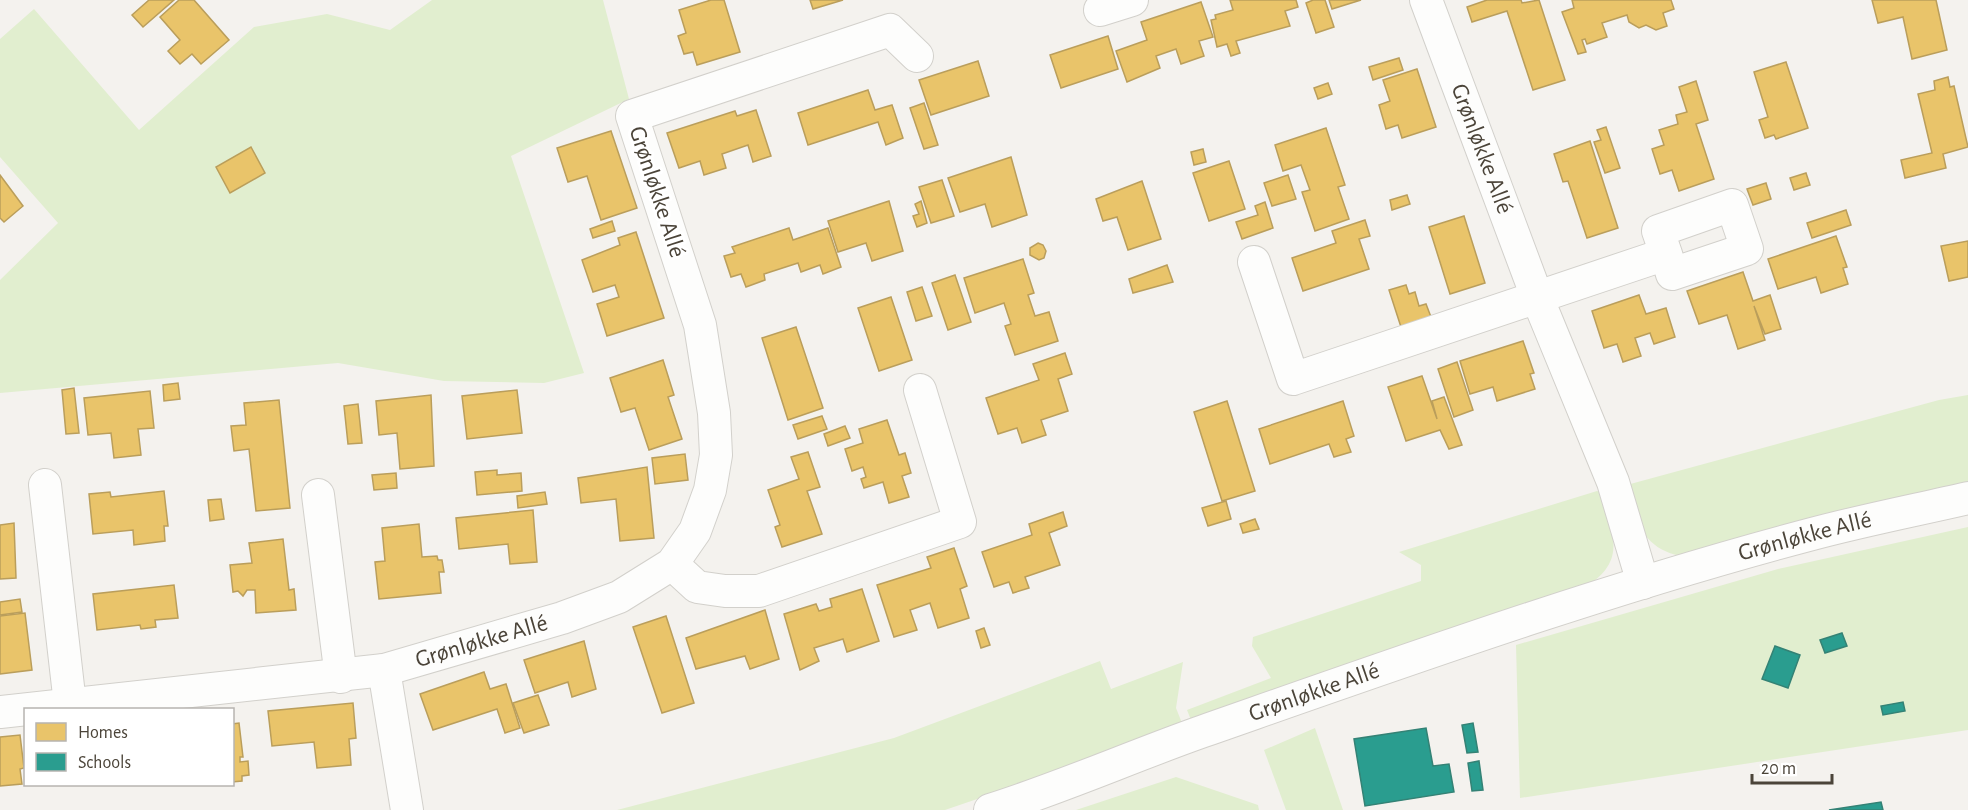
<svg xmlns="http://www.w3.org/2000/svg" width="1968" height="810" font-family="'Alegreya Sans',sans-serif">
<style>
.green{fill:#e1eecf}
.homes{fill:#e9c46a;stroke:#ba9e5b;stroke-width:1.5}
.schools{fill:#2a9d8f;stroke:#348275;stroke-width:1.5}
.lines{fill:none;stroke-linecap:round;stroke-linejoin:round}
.minor-casing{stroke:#d2d0cb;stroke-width:34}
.minor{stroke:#fdfdfc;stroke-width:32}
.labels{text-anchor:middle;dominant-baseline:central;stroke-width:6;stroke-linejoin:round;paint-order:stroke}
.street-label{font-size:24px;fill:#4b4439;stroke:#fff}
</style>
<rect width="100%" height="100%" fill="#f4f2ee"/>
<g class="green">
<polygon points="432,0 603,0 629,99 511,156 584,373 544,383 444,381 338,363 0,393 0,280 58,223 0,157 0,39 34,9 139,130 254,27 327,14 390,30"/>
<path d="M1968,395V486L1681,556C1641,548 1637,520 1623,486L1939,400Z"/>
<path d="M1597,491L1600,492C1613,533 1628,561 1585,587L1191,720L1187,710L1271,678L1252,646L1253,637L1421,581V565L1399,552Z"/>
<polygon points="1968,527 1968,730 1520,798 1516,645 1778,569"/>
<polygon points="1100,661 1111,689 1183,662 1176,708 1184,728 945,810 617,810 894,738"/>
<polygon points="1315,728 1343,810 1286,810 1264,750"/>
<polygon points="1176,777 1258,805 1259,810 1076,810"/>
</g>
<g class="homes">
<polygon points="149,0 174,0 143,27 132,15"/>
<polygon points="179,0 194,0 229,40 201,64 192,54 180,64 168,51 180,40 160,17"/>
<polygon points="711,0 724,0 740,52 697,65 693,52 684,54 678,36 686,33 679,10"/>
<polygon points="810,0 843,0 813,9"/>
<polygon points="1230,0 1296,0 1298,7 1285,11 1290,26 1236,41 1240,53 1231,56 1227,44 1217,47 1211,20 1216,19 1215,15 1233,10"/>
<polygon points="1313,0 1325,0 1334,27 1316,33 1306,3"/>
<polygon points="1329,0 1361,0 1332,9"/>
<polygon points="1487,0 1521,0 1522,3 1539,0 1565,80 1533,90 1507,11 1472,22 1467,7"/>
<polygon points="1572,0 1671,0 1674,9 1663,13 1667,26 1656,30 1646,25 1639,28 1629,22 1627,15 1602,23 1607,37 1587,44 1585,39 1582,40 1586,52 1578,54 1562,12 1574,8"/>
<polygon points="1872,0 1936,0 1947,50 1912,59 1903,17 1878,23"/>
<polygon points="1201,2 1213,37 1199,41 1204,56 1181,64 1176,49 1156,56 1160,68 1127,82 1116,51 1147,40 1141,22"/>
<polygon points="1108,36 1118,69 1061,88 1050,55"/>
<polygon points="1399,58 1403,70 1373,80 1369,67"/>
<polygon points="978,61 989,96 931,115 919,80"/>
<polygon points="1786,62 1808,128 1776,139 1774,135 1765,138 1759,120 1768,117 1754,72"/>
<polygon points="1417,69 1436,127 1402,138 1398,125 1386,129 1379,105 1390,101 1383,80"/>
<polygon points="1948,77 1950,87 1954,86 1968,147 1943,154 1946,168 1905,178 1901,160 1932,153 1918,94 1935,90 1934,81"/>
<polygon points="1696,81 1708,120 1696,124 1714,179 1679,191 1672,170 1660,174 1652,149 1664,145 1659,130 1678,124 1676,115 1687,112 1679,87"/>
<polygon points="1328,83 1332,94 1318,99 1314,88"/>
<polygon points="868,90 875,110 892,105 903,138 886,145 878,122 808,145 798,113"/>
<polygon points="924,103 938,145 924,149 910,108"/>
<polygon points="756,110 771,156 753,162 748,145 722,154 726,168 704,175 700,161 679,168 667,133 735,111 737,116"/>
<polygon points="1606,127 1620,168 1605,173 1594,142 1601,140 1597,130"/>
<polygon points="1326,128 1345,185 1338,187 1349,219 1315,231 1302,192 1310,190 1301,165 1283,171 1275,145"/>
<polygon points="611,131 637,208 601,220 587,176 568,182 557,148"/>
<polygon points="1590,141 1618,228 1587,238 1568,181 1563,182 1554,154"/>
<polygon points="251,147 265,173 230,193 216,167"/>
<polygon points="1203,149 1206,162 1194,165 1191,152"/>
<polygon points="1011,157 1027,215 992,227 985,204 960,212 948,178"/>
<polygon points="1229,161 1245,209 1209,221 1193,173"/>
<polygon points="1806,173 1810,185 1794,190 1790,178"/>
<polygon points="0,175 23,206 4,222 0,218"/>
<polygon points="1288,175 1296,199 1272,206 1264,183"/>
<polygon points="942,180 954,216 931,223 919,187"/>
<polygon points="1142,181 1161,239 1128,250 1117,217 1103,221 1096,199"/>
<polygon points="1766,183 1771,199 1753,205 1747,189"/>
<polygon points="1407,195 1410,204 1392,210 1390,200"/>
<polygon points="889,201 903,251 872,261 866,243 838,252 828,221"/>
<polygon points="921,201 927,223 917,227 913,216 919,214 915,204"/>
<polygon points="1265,202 1273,228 1242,239 1236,222 1258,215 1255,206"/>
<polygon points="1846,210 1851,225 1812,238 1807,223"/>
<polygon points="1464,216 1485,283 1450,294 1429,227"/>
<polygon points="1365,220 1370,236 1359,239 1369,269 1303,291 1292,258 1336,243 1332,231"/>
<polygon points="612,221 615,231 593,238 590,229"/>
<polygon points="789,228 793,240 828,228 841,267 823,274 820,265 801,272 798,263 764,274 765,280 746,287 741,274 731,277 724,256 735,253 732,247"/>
<polygon points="636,232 664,318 607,336 597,304 619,297 615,285 593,292 582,260 620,245 618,238"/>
<polygon points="1836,236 1847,267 1843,268 1848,284 1821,293 1816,277 1778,289 1768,259"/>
<polygon points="1968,241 1968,277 1949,281 1941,246"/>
<polygon points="1038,243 1043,245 1046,251 1044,258 1039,260 1030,255 1030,248"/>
<polygon points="1023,259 1034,293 1028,295 1035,316 1049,312 1058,341 1015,355 1005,326 1011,324 1004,303 975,313 964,278"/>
<polygon points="1167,265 1173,282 1133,293 1129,279"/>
<polygon points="1743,272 1753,301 1770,295 1781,329 1765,334 1754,306 1765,340 1738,349 1727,315 1699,324 1687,291"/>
<polygon points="955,275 971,322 948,330 932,283"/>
<polygon points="1406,285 1409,294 1415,292 1419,306 1426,304 1431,317 1401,327 1389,290"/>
<polygon points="922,287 932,316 916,321 907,292"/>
<polygon points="1639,295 1646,314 1666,308 1675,337 1654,344 1650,333 1635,338 1641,356 1623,362 1617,344 1604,348 1592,311"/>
<polygon points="891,297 912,360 879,371 858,308"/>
<polygon points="796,327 823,408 788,420 762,338"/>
<polygon points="1523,341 1534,373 1530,374 1535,389 1497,401 1493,387 1470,394 1460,361"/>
<polygon points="1065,353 1072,374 1058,379 1068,411 1041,420 1046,435 1022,443 1017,428 998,434 986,398 1039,380 1033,364"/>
<polygon points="663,360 674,395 668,397 682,439 649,450 635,408 621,412 610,378"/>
<polygon points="1457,362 1473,410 1454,417 1438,369"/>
<polygon points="1422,376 1437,419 1432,401 1444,397 1462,445 1449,449 1440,430 1406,441 1388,387"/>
<polygon points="178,383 180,399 164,401 163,385"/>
<polygon points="74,388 79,433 66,434 62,390"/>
<polygon points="517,390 522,433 467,439 462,396"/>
<polygon points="150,391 154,428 138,429 141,455 114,458 111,433 88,435 84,398"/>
<polygon points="431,395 434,466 400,469 397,433 379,435 376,401"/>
<polygon points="279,400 290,508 256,511 249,449 234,451 231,426 246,425 244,403"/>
<polygon points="1227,401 1255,491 1222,501 1194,412"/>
<polygon points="1343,401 1354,436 1346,439 1351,452 1334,457 1329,444 1270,464 1259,429"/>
<polygon points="358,404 362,443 348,444 344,406"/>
<polygon points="822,416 827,429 798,439 793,425"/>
<polygon points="887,420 899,455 905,453 911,473 902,476 909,497 889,503 883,482 864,488 861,479 866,477 863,467 852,471 845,449 863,443 859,429"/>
<polygon points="845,426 850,438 828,446 824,434"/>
<polygon points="808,452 820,487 807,491 822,534 782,547 775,527 780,525 768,490 799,479 791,457"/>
<polygon points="685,454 688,480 655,484 652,458"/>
<polygon points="647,467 654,538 620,541 616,499 581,503 578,478"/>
<polygon points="497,470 497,475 521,473 522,491 477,495 475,472"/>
<polygon points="396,473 397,488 374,490 372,475"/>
<polygon points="164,491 168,526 164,526 165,541 134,545 133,530 93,534 89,494 110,492 111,497"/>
<polygon points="545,492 547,504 518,508 517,496"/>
<polygon points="221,499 224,519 210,521 208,500"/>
<polygon points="1226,501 1231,519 1208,526 1202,508"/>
<polygon points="533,510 537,562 510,564 508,544 459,549 456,518"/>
<polygon points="1063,512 1067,526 1049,533 1060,565 1025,577 1029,588 1013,593 1009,582 994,587 982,552 1032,535 1029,524"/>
<polygon points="1255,519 1259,529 1243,533 1240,524"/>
<polygon points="14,523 16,578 0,579 0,525"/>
<polygon points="419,524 422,557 437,556 438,560 442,560 444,572 439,572 441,593 379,599 375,562 385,561 382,528"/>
<polygon points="283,539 289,590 294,589 296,610 256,613 255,590 247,590 243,596 238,591 233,592 230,565 252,563 249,543"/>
<polygon points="954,548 967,586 960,589 969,618 938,628 930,603 910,610 917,630 894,637 877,585 931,568 927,557"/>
<polygon points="174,585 178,618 155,620 156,627 141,629 140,625 97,630 93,594"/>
<polygon points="862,589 879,641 847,652 843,639 814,648 819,661 800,670 784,614 816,604 819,611 832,607 830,599"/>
<polygon points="20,599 22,612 0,615 0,602"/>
<polygon points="765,610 779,659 750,669 745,656 696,669 686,638"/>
<polygon points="25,613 32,670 0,674 0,616"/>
<polygon points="666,616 694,703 662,713 633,627"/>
<polygon points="984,628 990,645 981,648 976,631"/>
<polygon points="584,641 596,689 572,697 568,682 535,693 524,660"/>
<polygon points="484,672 490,689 506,684 520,728 505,733 497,709 433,730 420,694"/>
<polygon points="538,695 549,725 524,733 513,703"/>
<polygon points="353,703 356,738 349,739 351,765 317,768 314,742 272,746 268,711"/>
<polygon points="239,723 243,757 240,757 240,762 248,761 249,775 242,776 242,781 232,782 232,724"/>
<polygon points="20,735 24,768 20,769 22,784 0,786 0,737"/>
</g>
<g class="schools">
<polygon points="1842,633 1847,646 1825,653 1820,640"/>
<polygon points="1775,646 1800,655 1788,688 1762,679"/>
<polygon points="1903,702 1905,711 1883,715 1881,706"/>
<polygon points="1473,723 1478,752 1467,753 1462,725"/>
<polygon points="1426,728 1433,766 1449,764 1454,792 1365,806 1354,739"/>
<polygon points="1479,761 1483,790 1472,791 1468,763"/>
<polygon points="1881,802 1883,810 1829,810"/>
</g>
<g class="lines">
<g class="minor-casing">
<g id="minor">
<path id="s1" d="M1426,0L1537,297L1613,482L1643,583"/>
<polyline points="1100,10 1132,0"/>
<polyline points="1254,262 1293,379 1666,254 1658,231 1732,205 1747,249 1672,274 1666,254"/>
<polyline points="45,485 70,704"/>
<polyline points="318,495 341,677"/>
<polyline points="672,564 697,587 725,591 759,591 960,522 920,390"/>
<polyline points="384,670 407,810"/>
<path id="s2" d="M0,712L384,670L562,618L619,597L672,564L695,531L710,490L716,455L714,413L700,325L632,116L890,30L917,56"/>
<path id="s3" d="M990,810C1060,788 1128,758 1198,733C1401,662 1604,589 1812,534C1864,520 1916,510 1968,498"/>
</g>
</g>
<use href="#minor" class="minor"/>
</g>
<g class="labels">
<g class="street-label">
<text stroke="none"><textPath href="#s1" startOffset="159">Grønløkke Allé</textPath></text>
<text transform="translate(657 192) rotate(72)">Grønløkke Allé</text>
<text stroke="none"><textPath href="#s3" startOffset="860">Grønløkke Allé</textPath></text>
<text stroke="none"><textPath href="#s2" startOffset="488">Grønløkke Allé</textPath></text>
<text stroke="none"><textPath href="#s3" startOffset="345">Grønløkke Allé</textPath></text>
</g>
</g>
<rect x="24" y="708" width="210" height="78" fill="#ffffff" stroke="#b7b4b0" stroke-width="1.5"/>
<rect x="36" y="723" width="30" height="18" fill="#e9c46a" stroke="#b7b4b0" stroke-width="1.5"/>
<text x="78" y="738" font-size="18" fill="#4b4439">Homes</text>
<rect x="36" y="753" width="30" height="18" fill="#2a9d8f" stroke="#b7b4b0" stroke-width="1.5"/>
<text x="78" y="768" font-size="18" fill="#4b4439">Schools</text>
<path d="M1752 774v9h80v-9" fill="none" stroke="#4b4439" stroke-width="3"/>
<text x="1761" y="774" font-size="18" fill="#4b4439" stroke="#ffffff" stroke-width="4.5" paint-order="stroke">20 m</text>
</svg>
